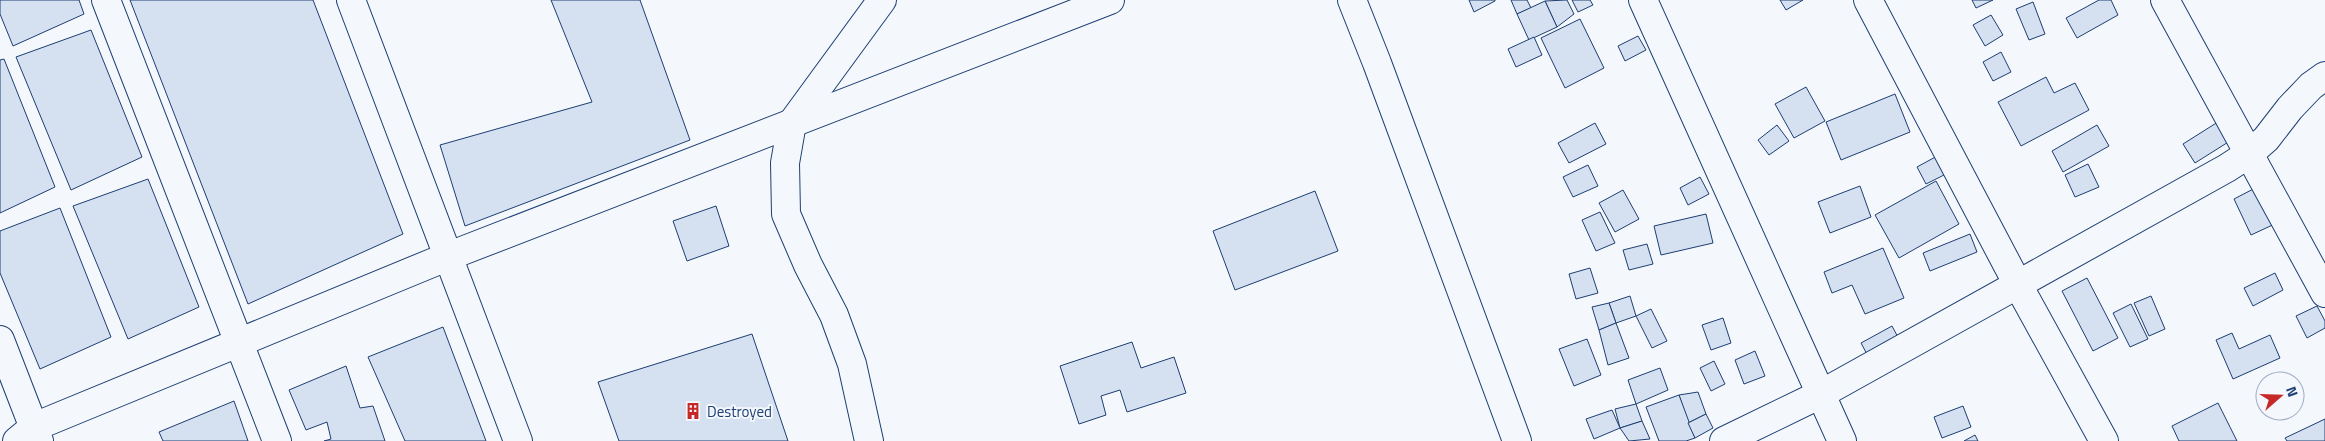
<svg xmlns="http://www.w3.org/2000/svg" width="2325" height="441" font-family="'Titillium Web',sans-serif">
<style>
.building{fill:#d5e0f0;stroke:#1d3f73}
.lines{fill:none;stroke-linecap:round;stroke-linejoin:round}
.minor-casing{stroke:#1d3f73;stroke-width:30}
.minor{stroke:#f4f7fb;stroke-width:28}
.labels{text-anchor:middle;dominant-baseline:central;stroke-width:4;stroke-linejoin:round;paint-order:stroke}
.poi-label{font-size:15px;fill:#1d3f73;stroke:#f4f7fb;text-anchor:start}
</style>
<rect width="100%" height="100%" fill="#f4f7fb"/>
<g class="building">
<polygon points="0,0 79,0 84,14 13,46 0,14"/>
<polygon points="130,0 313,0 403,234 248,304"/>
<polygon points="551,0 640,0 690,140 465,226 440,145 592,102"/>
<polygon points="1469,0 1495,0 1495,1 1474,12"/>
<polygon points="1511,0 1527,0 1531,8 1517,14"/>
<polygon points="1567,0 1574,14 1557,27 1545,1"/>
<polygon points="1572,0 1590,0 1593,5 1578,12"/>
<polygon points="1780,0 1803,0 1786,10"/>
<polygon points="1972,0 1993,0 1976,8"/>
<polygon points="2099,0 2111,0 2118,15 2077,38 2066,18"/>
<polygon points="1545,1 1557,27 1529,40 1517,14"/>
<polygon points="2033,2 2045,34 2029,40 2016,9"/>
<polygon points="1991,15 2003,35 1985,46 1973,25"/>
<polygon points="1580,19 1604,68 1565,88 1541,38"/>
<polygon points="91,30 142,157 71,190 16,57"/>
<polygon points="1638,36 1646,50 1625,61 1618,46"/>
<polygon points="1534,37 1542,55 1516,67 1508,49"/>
<polygon points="2001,52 2011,72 1993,81 1983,62"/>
<polygon points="4,59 55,187 0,213 0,60"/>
<polygon points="2046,77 2054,93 2075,83 2089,110 2021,146 1998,102"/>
<polygon points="1806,87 1825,121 1794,138 1775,104"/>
<polygon points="1895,94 1910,132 1841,160 1826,122"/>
<polygon points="2229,115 2241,134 2195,163 2183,144"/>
<polygon points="1595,123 1606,144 1569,163 1558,143"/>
<polygon points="1777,125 1789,141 1769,155 1758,140"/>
<polygon points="2097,125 2109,146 2063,172 2052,151"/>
<polygon points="1939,155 1948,173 1926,184 1917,167"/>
<polygon points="2088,164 2099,187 2075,197 2065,175"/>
<polygon points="1588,165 1598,186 1573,197 1563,177"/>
<polygon points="1700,177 1709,194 1688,205 1680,188"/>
<polygon points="148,179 199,307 128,339 73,206"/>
<polygon points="1936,181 1959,224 1899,258 1875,215"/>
<polygon points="2261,185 2279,222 2251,235 2234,199"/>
<polygon points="1860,186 1871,217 1830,233 1818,202"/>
<polygon points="1623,190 1639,219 1615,232 1599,203"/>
<polygon points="1315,191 1338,251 1235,290 1213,231"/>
<polygon points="716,206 729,246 687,261 673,221"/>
<polygon points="60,208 111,337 40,369 0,273 0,231"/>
<polygon points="1600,212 1615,243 1596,251 1582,220"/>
<polygon points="1706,214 1713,243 1661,255 1654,226"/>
<polygon points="1970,234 1977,252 1930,271 1923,253"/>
<polygon points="1647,244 1653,264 1629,270 1623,250"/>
<polygon points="1883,248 1904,298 1865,314 1852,285 1832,293 1824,272"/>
<polygon points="1590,268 1598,293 1576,299 1569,274"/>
<polygon points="2275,273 2283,290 2253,306 2244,288"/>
<polygon points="2087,278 2118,338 2093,351 2062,291"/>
<polygon points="1630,296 1636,316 1616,323 1609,303"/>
<polygon points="2151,296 2165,329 2149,336 2134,303"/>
<polygon points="1609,303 1616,323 1599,330 1592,307"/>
<polygon points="2131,304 2148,339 2130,347 2113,313"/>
<polygon points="2317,306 2325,321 2325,328 2307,338 2296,316"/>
<polygon points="1651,309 1667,341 1652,348 1636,316"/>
<polygon points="1723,318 1731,343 1711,350 1702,325"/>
<polygon points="1616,323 1629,358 1608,365 1599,330"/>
<polygon points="1892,326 1900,341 1869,358 1861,343"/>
<polygon points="443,327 486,441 405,441 368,357"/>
<polygon points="2232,333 2239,349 2270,335 2280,358 2233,379 2216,340"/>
<polygon points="752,334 788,441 619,441 598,382"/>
<polygon points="1587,339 1601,375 1574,386 1559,349"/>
<polygon points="1132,342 1141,368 1174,357 1186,393 1127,412 1120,390 1101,396 1106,415 1079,424 1060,366"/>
<polygon points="1755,351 1765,376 1744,384 1735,360"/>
<polygon points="1714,361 1725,384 1711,391 1700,368"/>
<polygon points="346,366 360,408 373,406 385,441 324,441 331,439 327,422 306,430 289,390"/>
<polygon points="1660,368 1668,390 1636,404 1628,380"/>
<polygon points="1698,392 1706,414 1688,423 1679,395"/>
<polygon points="1679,395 1695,438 1686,441 1659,441 1646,407"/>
<polygon points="234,401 248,441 163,441 159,432"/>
<polygon points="2218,403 2237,441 2179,441 2172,426"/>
<polygon points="1636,404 1642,421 1620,428 1615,409"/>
<polygon points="1963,406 1971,427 1942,438 1934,417"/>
<polygon points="1612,410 1620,428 1594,439 1586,419"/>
<polygon points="1706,414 1713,428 1695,438 1688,423"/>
<polygon points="2325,419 2325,441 2287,441 2285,438"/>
<polygon points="1642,421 1650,439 1629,441 1620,428"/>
<polygon points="1975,435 1978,441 1964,441"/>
</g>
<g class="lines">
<g class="minor-casing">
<g id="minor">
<polyline points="106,0 277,441"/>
<polyline points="351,0 518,441"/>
<polyline points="1352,0 1377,63 1517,441"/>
<polyline points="1643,0 1842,441"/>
<polyline points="1868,0 2017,283 2104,441"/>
<polyline points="2165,0 2325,293"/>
<polyline points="0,340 39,441"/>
<polyline points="17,441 34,427 449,256 1110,0"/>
<polyline points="869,441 852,364 834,315 808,265 786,214 785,163 792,123 882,0"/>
<polyline points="1724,441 1821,394 2227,168 2250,153 2266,139 2290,108 2311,86 2325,76"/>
</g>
</g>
<use href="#minor" class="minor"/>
</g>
<defs>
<g id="building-bare" transform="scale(1.35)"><path d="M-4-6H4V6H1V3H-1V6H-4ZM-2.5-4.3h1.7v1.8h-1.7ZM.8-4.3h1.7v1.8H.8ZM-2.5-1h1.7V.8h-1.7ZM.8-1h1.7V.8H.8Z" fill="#c62828" stroke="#f4f7fb" stroke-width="2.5" paint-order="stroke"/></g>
</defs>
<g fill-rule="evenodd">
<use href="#building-bare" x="693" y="411"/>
</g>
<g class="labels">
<g class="poi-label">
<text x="707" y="411">Destroyed</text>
</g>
</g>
<g transform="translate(2280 396) rotate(70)"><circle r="24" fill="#f4f7fb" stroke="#9eadc5"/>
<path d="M0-4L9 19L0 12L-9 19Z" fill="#c62828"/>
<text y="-8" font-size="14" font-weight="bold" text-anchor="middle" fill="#1d3f73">N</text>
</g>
</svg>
